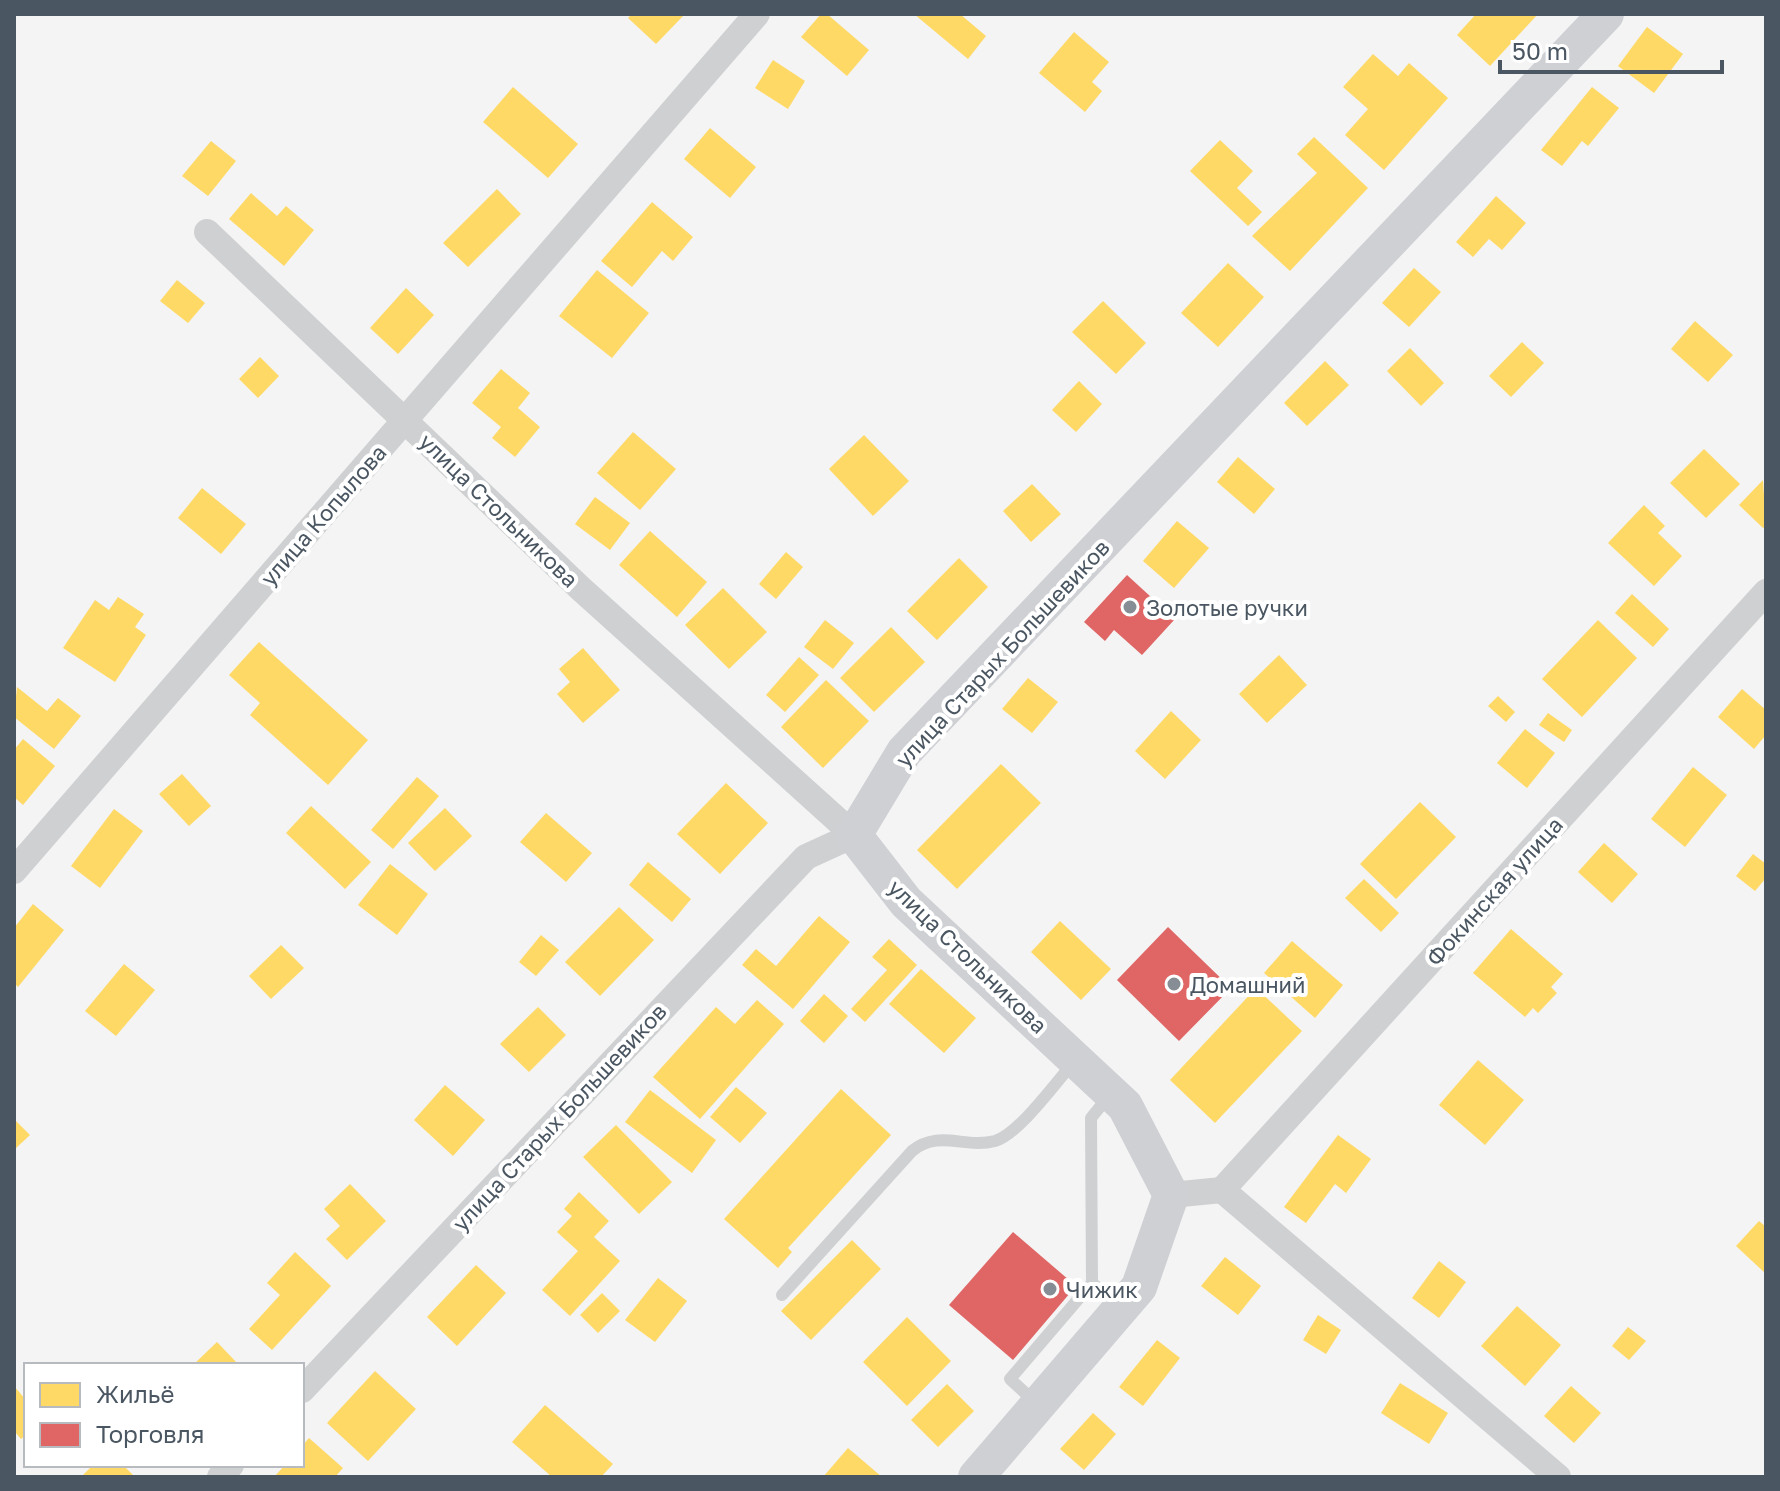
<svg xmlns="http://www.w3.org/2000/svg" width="1780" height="1491" font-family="'Golos Text',sans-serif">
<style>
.homes{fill:#ffd966}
.shops{fill:#e06666}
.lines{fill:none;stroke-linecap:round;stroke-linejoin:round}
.lane{stroke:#ced0d2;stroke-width:12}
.street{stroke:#ced0d2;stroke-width:26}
.secondary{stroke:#ced0d4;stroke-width:36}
.poi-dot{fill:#868d94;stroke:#fff;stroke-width:3}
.labels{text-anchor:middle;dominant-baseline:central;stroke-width:8;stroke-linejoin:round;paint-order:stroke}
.street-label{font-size:22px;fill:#4a5661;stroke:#fff}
.poi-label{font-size:22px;fill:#4a5661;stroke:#fff;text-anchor:start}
</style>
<rect width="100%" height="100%" fill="#f4f4f4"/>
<g class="homes">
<polygon points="632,14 685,14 656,44 628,18"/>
<polygon points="821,14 827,14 869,50 847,76 801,37"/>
<polygon points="914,14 960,14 986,36 968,59"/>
<polygon points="1476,14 1538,14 1490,66 1457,35"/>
<polygon points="1647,27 1683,54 1654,93 1618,66"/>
<polygon points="1074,32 1109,62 1092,82 1102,91 1085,112 1039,73"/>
<polygon points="1373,54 1398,76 1409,63 1448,98 1384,170 1345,135 1368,109 1343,87"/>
<polygon points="773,60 805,81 788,109 755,88"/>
<polygon points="513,87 578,144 548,178 483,122"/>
<polygon points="1592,87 1619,108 1588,146 1582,141 1562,166 1541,150"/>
<polygon points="710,128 756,167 730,198 684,159"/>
<polygon points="1314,137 1368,188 1290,271 1252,236 1317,173 1297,154"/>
<polygon points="1220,140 1253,171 1237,188 1262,212 1248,226 1190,171"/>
<polygon points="211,141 236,161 208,196 182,176"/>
<polygon points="497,189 521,214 468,267 443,243"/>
<polygon points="251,193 277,216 286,206 314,230 284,266 229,219"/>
<polygon points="1496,196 1526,223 1502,250 1489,239 1473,257 1456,242"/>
<polygon points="652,202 693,237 673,261 662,251 632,287 601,261"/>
<polygon points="1228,263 1264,297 1218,347 1181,313"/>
<polygon points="1414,268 1441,292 1409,327 1382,303"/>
<polygon points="597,270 649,313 612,358 559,316"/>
<polygon points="177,280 205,303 188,323 160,301"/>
<polygon points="406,288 434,315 398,354 370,328"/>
<polygon points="1103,301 1146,343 1116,374 1072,332"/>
<polygon points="1695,321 1733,355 1708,382 1671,349"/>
<polygon points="1522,342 1544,363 1511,397 1489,376"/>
<polygon points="1410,348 1444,383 1421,406 1387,371"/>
<polygon points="260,357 279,376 258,398 239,379"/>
<polygon points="1325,361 1349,385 1307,426 1284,403"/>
<polygon points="501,369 530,393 518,408 540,427 515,457 492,438 501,427 472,403"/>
<polygon points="1079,381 1102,404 1076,432 1052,410"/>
<polygon points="633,432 676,469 640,510 597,473"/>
<polygon points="864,435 909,481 873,516 829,469"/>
<polygon points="1704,449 1740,484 1706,518 1670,483"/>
<polygon points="1238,457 1275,489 1254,514 1217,482"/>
<polygon points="1763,480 1766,526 1763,528 1739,505"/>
<polygon points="1032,484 1061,514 1031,542 1003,511"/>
<polygon points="202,488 246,524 221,554 178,518"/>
<polygon points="595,497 630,523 610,550 575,524"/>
<polygon points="1644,505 1665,526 1658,533 1682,556 1654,586 1608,543"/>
<polygon points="1177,521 1209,548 1174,588 1143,561"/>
<polygon points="650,531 707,582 677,617 619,565"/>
<polygon points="786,552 803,567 776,599 759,584"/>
<polygon points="959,558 988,587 937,640 907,611"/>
<polygon points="723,588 767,632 729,669 685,625"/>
<polygon points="1632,594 1669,629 1653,647 1615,613"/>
<polygon points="118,597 144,614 135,627 146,635 115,682 63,648 95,600 109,610"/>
<polygon points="825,620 854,643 833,669 804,647"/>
<polygon points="1598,620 1637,658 1582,717 1542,679"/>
<polygon points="891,627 925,662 874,712 840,678"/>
<polygon points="259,642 368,740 328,785 250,715 260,703 229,675"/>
<polygon points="583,648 620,690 583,723 557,694 570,682 559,669"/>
<polygon points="1279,655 1307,685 1267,723 1239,694"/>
<polygon points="799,657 819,675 785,712 766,695"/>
<polygon points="1028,678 1058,702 1032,733 1002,709"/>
<polygon points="826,680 869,721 823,768 781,727"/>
<polygon points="17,687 47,711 58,698 81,716 54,749 14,717"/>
<polygon points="1742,689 1766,710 1766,735 1754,749 1718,717"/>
<polygon points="1498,696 1515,712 1506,722 1488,706"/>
<polygon points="1171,711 1201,740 1165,779 1135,751"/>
<polygon points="1548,713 1572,730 1564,742 1539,725"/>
<polygon points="1525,729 1555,753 1527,788 1497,763"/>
<polygon points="23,739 55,766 23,805 14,797 14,750"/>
<polygon points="1001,764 1041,803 957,889 917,850"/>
<polygon points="1693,767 1727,795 1685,847 1651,819"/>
<polygon points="182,774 211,806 189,826 159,794"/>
<polygon points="417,777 439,796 393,849 371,830"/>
<polygon points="726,783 768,823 720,874 677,834"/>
<polygon points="1420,802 1456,837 1396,899 1360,864"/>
<polygon points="311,806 371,862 345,889 286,833"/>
<polygon points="445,808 472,836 435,871 408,843"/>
<polygon points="114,809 143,831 100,888 71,866"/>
<polygon points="546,813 592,853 566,882 520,842"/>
<polygon points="1604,843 1638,874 1612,903 1578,872"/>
<polygon points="1753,854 1766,864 1766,878 1755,891 1736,876"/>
<polygon points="648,862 691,899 672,922 629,885"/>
<polygon points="390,864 428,894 397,935 358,905"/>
<polygon points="1364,879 1399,913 1381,932 1345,898"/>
<polygon points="33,904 64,930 18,987 14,983 14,928"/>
<polygon points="619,907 654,940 600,996 565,962"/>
<polygon points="819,916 850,942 793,1009 742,965 756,949 776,966"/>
<polygon points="1060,921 1111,969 1081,1000 1031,952"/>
<polygon points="1511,929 1563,974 1551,987 1557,993 1538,1013 1533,1008 1525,1017 1473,973"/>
<polygon points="541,935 559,950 536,976 519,962"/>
<polygon points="889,939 917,965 865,1022 851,1009 887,970 872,957"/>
<polygon points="1292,941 1343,985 1315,1018 1264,973"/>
<polygon points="281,945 304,968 271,999 249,976"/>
<polygon points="124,964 155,990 116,1036 85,1011"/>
<polygon points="921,969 976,1018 944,1053 889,1004"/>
<polygon points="1256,988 1302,1031 1215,1123 1170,1080"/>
<polygon points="824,994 848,1016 824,1043 800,1021"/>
<polygon points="757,1000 784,1024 700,1119 653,1077 716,1007 735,1024"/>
<polygon points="538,1007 566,1035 529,1072 500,1044"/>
<polygon points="1478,1060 1524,1100 1485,1145 1439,1105"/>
<polygon points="445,1085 485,1120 453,1156 414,1120"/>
<polygon points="736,1087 767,1113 740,1143 710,1117"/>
<polygon points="841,1089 891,1135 788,1248 792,1252 778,1268 724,1219"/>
<polygon points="650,1090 716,1140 692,1173 625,1122"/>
<polygon points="14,1119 30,1135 14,1150"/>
<polygon points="616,1125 672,1182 639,1214 583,1157"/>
<polygon points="1338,1135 1371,1159 1346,1193 1335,1184 1306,1223 1284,1207"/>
<polygon points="350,1184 386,1221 347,1260 326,1239 340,1226 324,1209"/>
<polygon points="579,1192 609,1221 594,1237 620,1261 570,1316 542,1290 578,1251 557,1232 572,1216 564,1209"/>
<polygon points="1759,1221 1766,1227 1766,1274 1736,1246"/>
<polygon points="852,1240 881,1269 811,1340 781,1311"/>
<polygon points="295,1252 331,1286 272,1350 249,1329 280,1295 267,1283"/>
<polygon points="1225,1257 1261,1286 1238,1315 1201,1286"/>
<polygon points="1439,1261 1466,1282 1439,1318 1412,1298"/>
<polygon points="476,1265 506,1293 457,1346 427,1317"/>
<polygon points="658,1278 687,1301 655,1342 625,1320"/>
<polygon points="602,1293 620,1311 598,1333 580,1315"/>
<polygon points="1517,1306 1561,1345 1525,1386 1481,1346"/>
<polygon points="1318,1315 1341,1330 1326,1354 1303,1340"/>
<polygon points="907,1317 951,1361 907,1406 863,1362"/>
<polygon points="1628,1327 1646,1341 1629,1360 1612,1346"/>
<polygon points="1157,1340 1180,1358 1143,1406 1119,1387"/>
<polygon points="217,1342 239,1365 193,1365"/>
<polygon points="375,1371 416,1409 368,1461 327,1423"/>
<polygon points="1400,1383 1448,1413 1429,1444 1381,1413"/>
<polygon points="947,1384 974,1411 938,1447 911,1420"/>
<polygon points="14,1386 26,1400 26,1435 21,1439 14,1431"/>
<polygon points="1571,1386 1601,1413 1574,1443 1544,1416"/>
<polygon points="545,1405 613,1464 601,1477 552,1477 512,1442"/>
<polygon points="1093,1413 1116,1434 1084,1470 1060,1449"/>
<polygon points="309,1438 343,1468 335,1477 274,1477 285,1465 302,1465 302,1446"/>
<polygon points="848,1448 882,1477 823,1477"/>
<polygon points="93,1465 123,1465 135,1477 81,1477"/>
</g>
<g class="shops">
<polygon points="1127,575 1175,619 1142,655 1114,630 1105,641 1084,622"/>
<polygon points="1168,927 1231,988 1179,1041 1117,980"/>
<polygon points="1013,1232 1076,1286 1013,1360 949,1305"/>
</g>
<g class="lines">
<g class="lane">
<polyline points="1092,1283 1120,1306"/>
<path d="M782,1295L912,1151C939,1129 965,1149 995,1141C1019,1134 1056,1082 1074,1062"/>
<polyline points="1036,1403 1010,1379 1092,1283 1091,1118 1108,1097"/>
</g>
<g class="street">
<polyline points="207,232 580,588 854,835 806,857 302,1390"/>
<polyline points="14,871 757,14"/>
<polyline points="1222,1190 1766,592"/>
<polyline points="1171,1195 1222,1190 1558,1477"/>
<polyline points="220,1477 231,1465"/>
</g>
<polyline class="secondary" points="976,1477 1139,1287 1171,1195 1125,1106 906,902 854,835 904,752 1606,14"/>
</g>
<g class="poi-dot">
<circle cx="1130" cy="607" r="8"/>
<circle cx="1174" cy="984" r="8"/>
<circle cx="1050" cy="1289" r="8"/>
</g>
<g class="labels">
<g class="street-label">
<text transform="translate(499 510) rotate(44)">улица Стольникова</text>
<text transform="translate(323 515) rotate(-49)">улица Копылова</text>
<text transform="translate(1002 653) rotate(-47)">улица Старых Большевиков</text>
<text transform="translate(1494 891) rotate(-48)">Фокинская улица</text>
<text transform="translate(968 956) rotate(44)">улица Стольникова</text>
<text transform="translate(559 1117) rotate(-47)">улица Старых Большевиков</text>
</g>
<g class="poi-label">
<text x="1146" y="607">Золотые ручки</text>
<text x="1190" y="984">Домашний</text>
<text x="1066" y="1289">Чижик</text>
</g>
</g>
<rect width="1780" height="1491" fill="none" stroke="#4a5661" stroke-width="32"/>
<rect x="24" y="1363" width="280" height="104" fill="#ffffff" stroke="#b7bbc0" stroke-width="2"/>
<rect x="40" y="1383" width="40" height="24" fill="#ffd966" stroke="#b7bbc0" stroke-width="2"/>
<text x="96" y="1403" font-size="24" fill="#4a5661">Жильё</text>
<rect x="40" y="1423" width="40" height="24" fill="#e06666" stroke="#b7bbc0" stroke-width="2"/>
<text x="96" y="1443" font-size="24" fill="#4a5661">Торговля</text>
<path d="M1500 60v12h222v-12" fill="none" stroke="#4a5661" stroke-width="4"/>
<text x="1512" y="60" font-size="24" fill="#4a5661" stroke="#ffffff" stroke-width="6" paint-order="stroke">50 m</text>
</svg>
